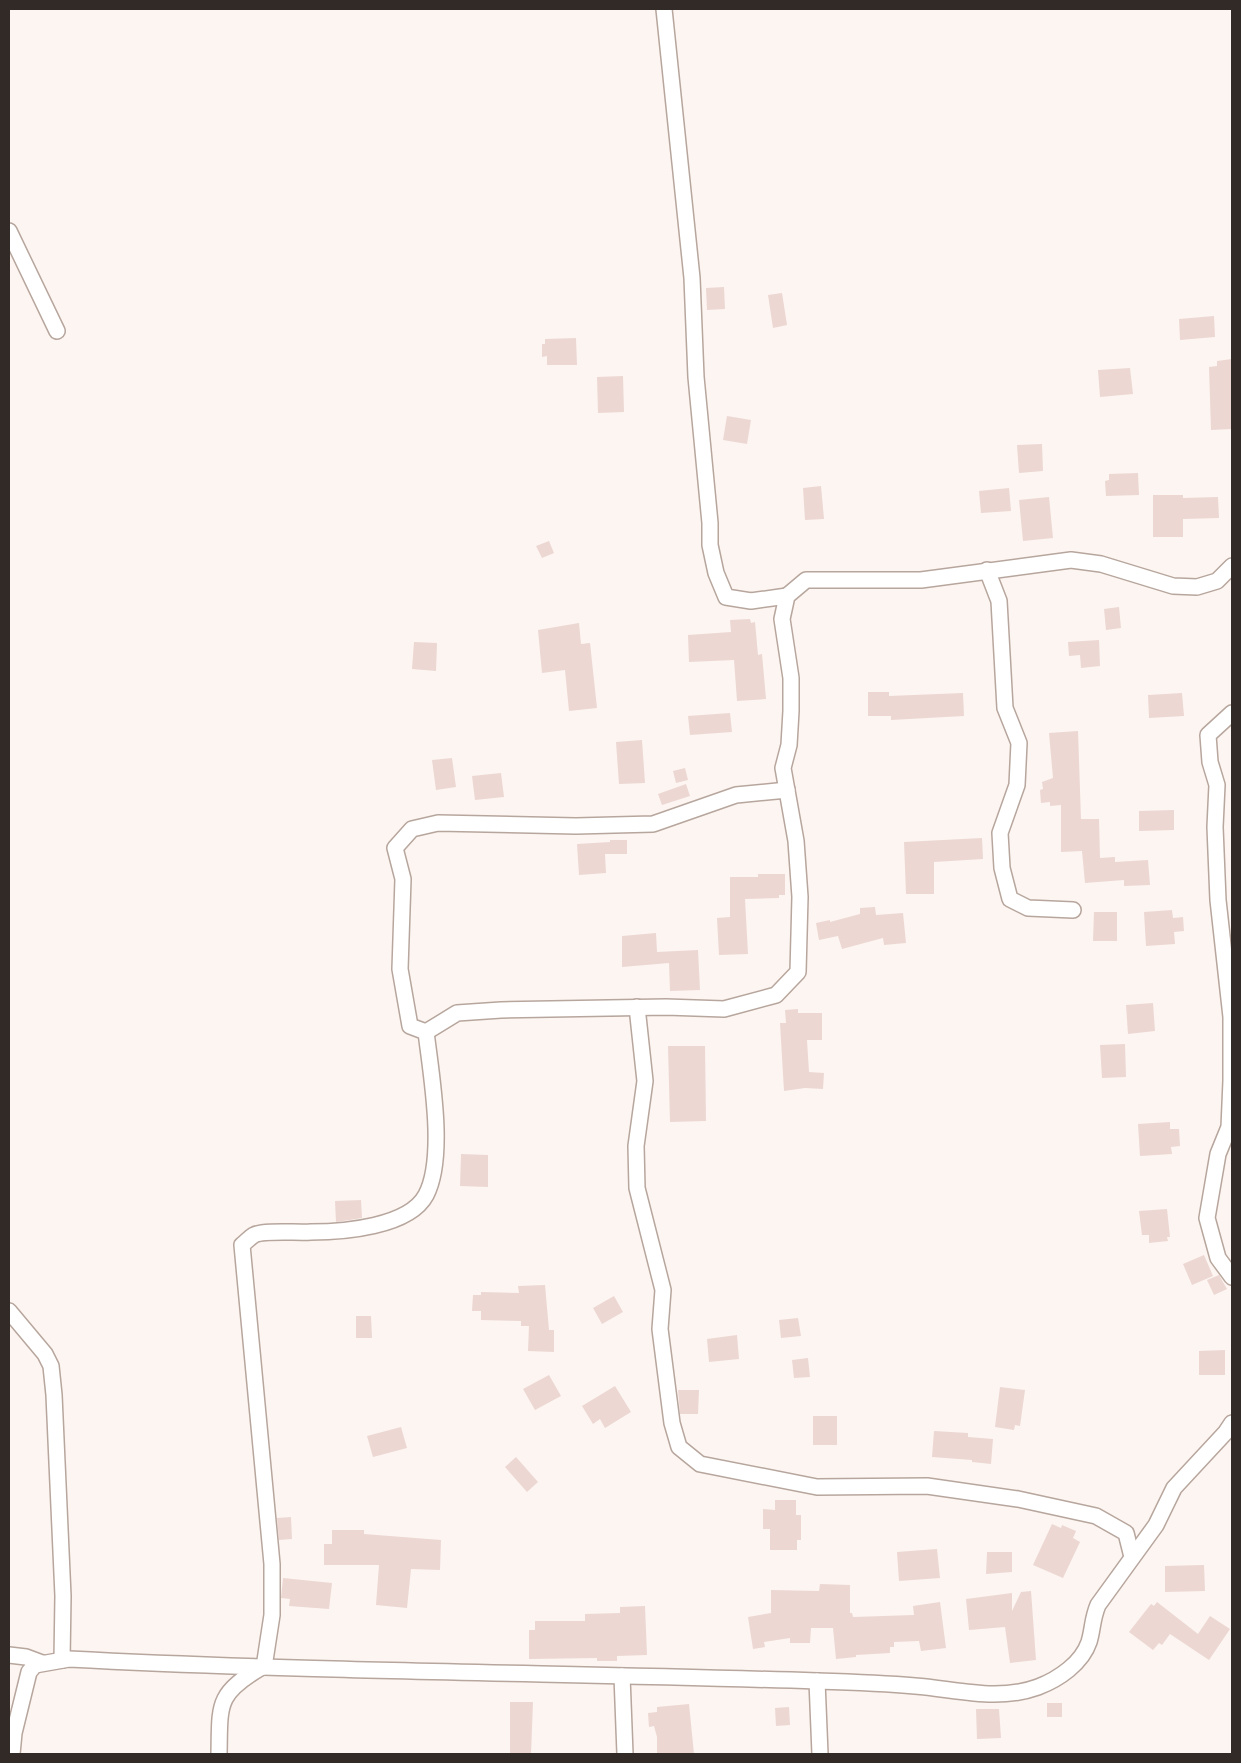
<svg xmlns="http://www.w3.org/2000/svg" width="1241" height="1763" font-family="Cabin,sans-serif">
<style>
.building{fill:#ecd7d3}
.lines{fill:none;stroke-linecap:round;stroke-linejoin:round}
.street-casing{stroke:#b7a69d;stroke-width:18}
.street{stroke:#fff;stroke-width:15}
</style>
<rect width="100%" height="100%" fill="#fdf5f1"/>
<g class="building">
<polygon points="724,287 725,309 707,310 706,288"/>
<polygon points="782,293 787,325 773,328 768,295"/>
<polygon points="1214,316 1215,337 1180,340 1179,319"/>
<polygon points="576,338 577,365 547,365 547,356 542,357 542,344 545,344 545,339"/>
<polygon points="1232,359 1232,429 1211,430 1209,367 1217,366 1217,361"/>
<polygon points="1130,368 1133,394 1100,397 1098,370"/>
<polygon points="623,376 624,412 598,413 597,377"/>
<polygon points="727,416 751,420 747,444 723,440"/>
<polygon points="1042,444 1043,471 1019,473 1017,445"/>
<polygon points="1138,473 1139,495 1106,496 1105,481 1109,480 1109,474"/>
<polygon points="821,486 824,519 805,520 803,488"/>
<polygon points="1009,488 1011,511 981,513 979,491"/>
<polygon points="1153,495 1183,495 1183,498 1218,497 1219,518 1183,519 1183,537 1153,537"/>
<polygon points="1049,497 1053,538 1023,541 1019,500"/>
<polygon points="549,541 554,553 542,558 536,546"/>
<polygon points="1119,607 1121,628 1106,630 1104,609"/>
<polygon points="750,619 751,623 755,622 758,655 762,654 766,699 737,701 734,660 689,662 688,635 731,632 730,620"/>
<polygon points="579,623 581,644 590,643 597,708 569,711 565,670 542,673 538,630"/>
<polygon points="1099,640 1100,666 1081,668 1080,655 1069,656 1068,642"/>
<polygon points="414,642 437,643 436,671 412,669"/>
<polygon points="868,692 889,692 889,696 963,693 964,716 891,720 891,716 868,716"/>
<polygon points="1182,693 1184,716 1149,718 1148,695"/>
<polygon points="730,713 732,732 690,735 688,716"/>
<polygon points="1078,731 1081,819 1099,819 1100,858 1115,857 1115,862 1148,860 1150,885 1124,886 1124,880 1085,883 1082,851 1061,852 1061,805 1050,806 1050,802 1041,803 1040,790 1043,789 1042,782 1053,778 1049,733"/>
<polygon points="642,740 645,783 619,784 616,742"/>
<polygon points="452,758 456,787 436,790 432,760"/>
<polygon points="685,768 688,780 676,783 673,771"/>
<polygon points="501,773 504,797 475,800 472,776"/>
<polygon points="686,784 690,796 662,805 658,794"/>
<polygon points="1174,810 1174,830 1139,831 1139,811"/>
<polygon points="982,838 983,859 934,862 934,894 906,894 904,842"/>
<polygon points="610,840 627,840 627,854 605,854 606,873 579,875 577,844 610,842"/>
<polygon points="758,874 785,874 785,895 779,895 779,898 745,899 748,954 719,955 717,918 730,917 730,877 758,877"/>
<polygon points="875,907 876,915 903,913 906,943 884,945 883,938 842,949 838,936 819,940 816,923 830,920 830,922 860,914 860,908"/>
<polygon points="1172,910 1173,918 1183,917 1184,931 1174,932 1175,944 1146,946 1144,912"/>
<polygon points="1094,912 1117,912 1117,941 1093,941"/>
<polygon points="656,933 657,952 698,950 700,990 670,991 669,963 622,967 622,936"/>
<polygon points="1153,1003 1155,1031 1128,1034 1126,1005"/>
<polygon points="798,1009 798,1013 822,1013 822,1040 807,1040 809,1072 824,1073 823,1089 805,1088 784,1091 780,1023 786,1023 785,1010"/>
<polygon points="1125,1044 1126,1077 1102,1078 1100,1045"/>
<polygon points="668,1046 705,1046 706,1121 670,1122"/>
<polygon points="1170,1122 1170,1129 1179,1129 1180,1146 1171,1147 1172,1154 1140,1156 1138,1124"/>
<polygon points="461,1154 488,1155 488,1187 460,1186"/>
<polygon points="361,1200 362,1218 336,1222 335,1201"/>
<polygon points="1167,1209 1170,1237 1167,1237 1168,1241 1149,1243 1149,1235 1142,1235 1139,1211"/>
<polygon points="1204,1255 1213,1276 1192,1285 1183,1264"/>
<polygon points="1219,1275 1227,1289 1214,1295 1207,1280"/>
<polygon points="545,1285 549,1330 554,1330 554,1352 528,1351 529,1326 521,1326 521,1321 481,1320 481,1311 472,1311 473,1295 481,1295 481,1292 519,1293 518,1286"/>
<polygon points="614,1296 623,1312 602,1324 593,1308"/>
<polygon points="356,1316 371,1316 372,1338 356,1338"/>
<polygon points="798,1318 801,1336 781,1338 779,1320"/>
<polygon points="737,1335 739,1359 709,1362 707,1339"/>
<polygon points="1225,1350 1225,1375 1199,1375 1199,1351"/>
<polygon points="808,1358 810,1377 794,1378 792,1360"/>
<polygon points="549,1375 561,1396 535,1410 523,1389"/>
<polygon points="615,1386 631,1412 605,1428 600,1419 593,1424 582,1406"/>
<polygon points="1000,1387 1025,1390 1020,1426 1015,1425 1014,1430 995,1427"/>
<polygon points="678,1390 699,1390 698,1414 680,1414"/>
<rect x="813" y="1416" width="24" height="29"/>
<polygon points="401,1427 407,1448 373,1457 367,1436"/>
<polygon points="934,1431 968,1433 968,1437 993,1439 991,1464 972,1462 972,1460 932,1457"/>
<polygon points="516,1457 538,1482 527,1492 505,1467"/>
<polygon points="775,1500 796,1500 796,1515 801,1515 801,1540 797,1540 797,1550 770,1550 770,1529 763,1529 763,1509 775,1510"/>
<polygon points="291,1517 292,1539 279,1540 277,1518"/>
<polygon points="1052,1524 1061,1528 1062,1525 1076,1531 1073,1538 1080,1542 1063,1578 1033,1565"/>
<polygon points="332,1530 364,1530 364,1534 441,1540 440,1570 411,1569 407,1608 376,1605 379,1565 324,1565 324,1544 332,1544"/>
<polygon points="937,1549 940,1578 899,1581 897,1552"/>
<polygon points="987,1552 1012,1552 1012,1572 986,1574"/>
<polygon points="1204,1565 1205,1591 1165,1592 1165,1566"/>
<polygon points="283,1578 332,1583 329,1609 289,1606 290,1599 281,1598"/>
<polygon points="820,1584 850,1585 850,1613 852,1613 853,1617 914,1615 913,1606 940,1602 946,1648 921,1651 919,1641 894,1642 894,1647 890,1647 890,1653 856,1655 856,1657 836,1659 833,1628 811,1628 810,1643 790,1643 790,1638 764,1642 765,1647 753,1649 748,1617 771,1613 771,1590 819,1591"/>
<polygon points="1031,1591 1036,1660 1010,1663 1005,1627 969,1630 966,1599 1012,1593 1012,1611 1021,1592"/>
<polygon points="1157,1602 1198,1634 1210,1616 1230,1629 1209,1660 1170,1634 1162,1645 1159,1643 1153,1650 1129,1632 1151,1604 1154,1606"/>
<polygon points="645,1606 647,1655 617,1656 617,1661 597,1661 597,1658 529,1659 529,1630 535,1630 535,1621 585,1621 585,1614 620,1613 620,1607"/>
<polygon points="510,1702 533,1702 531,1754 510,1754"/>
<rect x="1047" y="1703" width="15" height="14"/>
<polygon points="689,1704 694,1754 657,1754 657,1737 654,1726 649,1727 648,1713 657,1712 657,1707"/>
<polygon points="789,1707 790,1725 776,1726 775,1708"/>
<polygon points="976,1709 999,1709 1001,1738 977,1739"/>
</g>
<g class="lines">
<g class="street-casing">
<g id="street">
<polyline points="664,9 692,278 696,377 710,523 710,545 716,573 726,597 751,601 787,596"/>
<polyline points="9,231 57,331"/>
<polyline points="987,570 999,601 1005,708 1019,743 1017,785 1000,833 1002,868 1010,899 1028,908 1073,910"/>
<polyline points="1232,713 1208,735 1210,762 1217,785 1215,827 1218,900 1231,1017 1231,1081 1229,1127 1218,1154 1207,1218 1218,1258 1232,1277"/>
<polyline points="637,1007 645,1081 636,1146 637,1188 663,1290 660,1329 672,1423 679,1447 700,1464 817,1487 927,1486 1018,1499 1096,1516 1126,1533 1132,1557"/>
<polyline points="426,1032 457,1013 501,1010 666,1007 724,1009 776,995 798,972 800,897 796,841 783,768 789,745 791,711 791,678 782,619 787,596 806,580 921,580 1071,560 1101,564 1173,586 1197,587 1217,581 1232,566"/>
<polyline points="9,1311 45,1354 51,1366 54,1395 63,1596 62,1660"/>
<polyline points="9,1655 26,1657 42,1663"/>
<path d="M264,1667L272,1615V1564L242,1245C246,1242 249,1238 254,1235C263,1230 298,1233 311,1232C343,1232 409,1227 426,1195C446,1157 431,1074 426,1032L410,1026L400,969L403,879L395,848L412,829L438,823L576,826L653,824L736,795L787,790"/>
<polyline points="622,1676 625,1754"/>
<polyline points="817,1681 820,1754"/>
<path d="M12,1754L14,1733L29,1672L35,1665L69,1659C318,1672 568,1673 817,1681C850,1682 882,1683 915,1686C956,1689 997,1702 1038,1687C1059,1679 1082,1663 1089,1642C1093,1629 1092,1619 1098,1605L1156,1525L1174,1488L1226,1432L1232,1423"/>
<path d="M219,1754C220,1704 216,1694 262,1667"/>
</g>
</g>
<use href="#street" class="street"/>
</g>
<rect width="1241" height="1763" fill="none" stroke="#312a27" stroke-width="20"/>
</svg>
